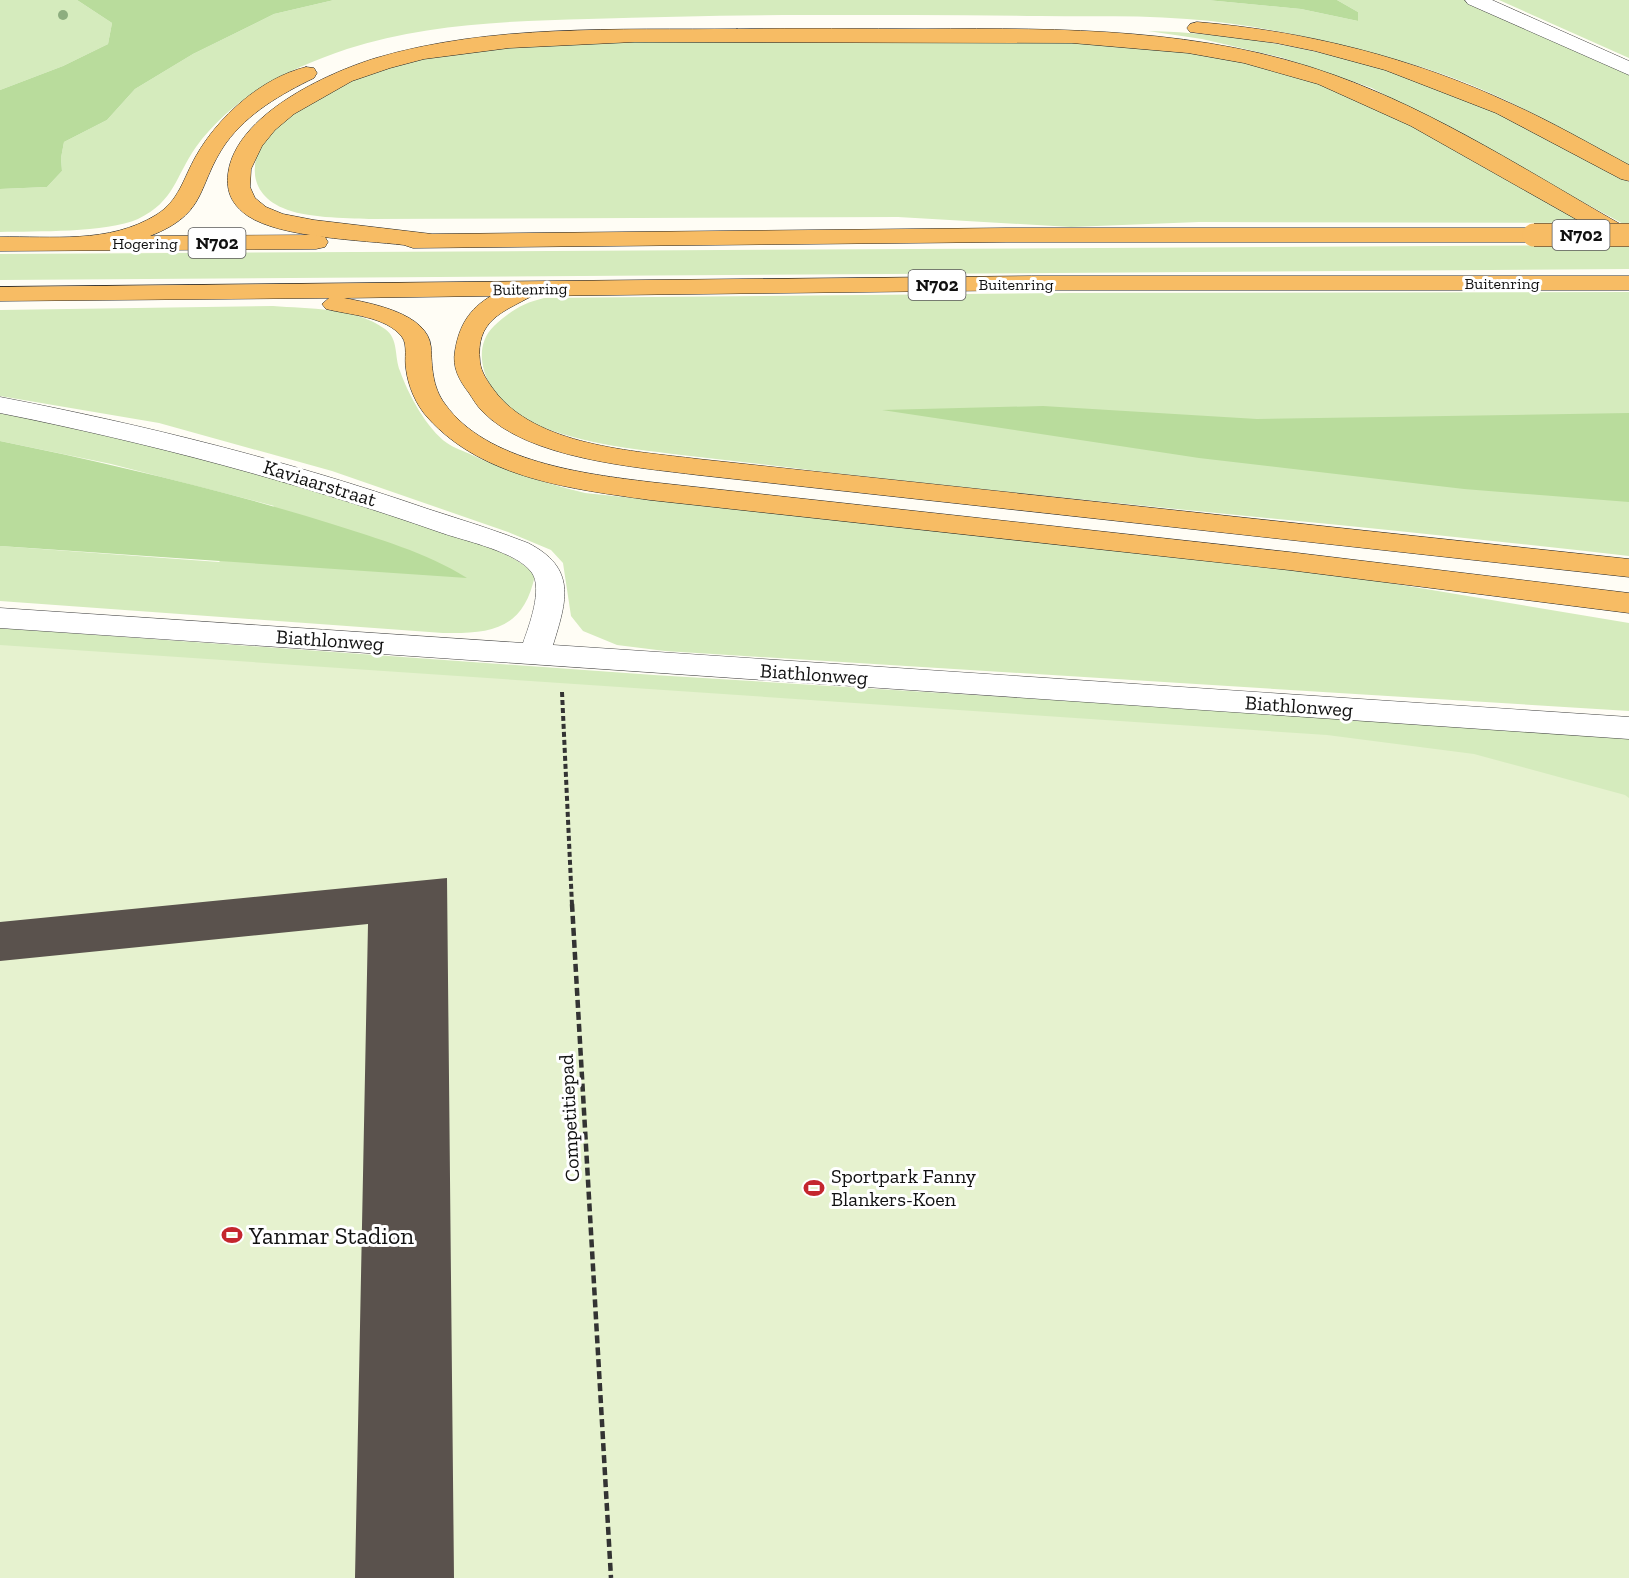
<svg xmlns="http://www.w3.org/2000/svg" width="1629" height="1578" font-family="'Zilla Slab',serif">
<style>
.green{fill:#d5ebbd}
.forest{fill:#b9dc9c}
.pitch{fill:#e6f2cf}
.building{fill:#5a524d}
.lines{fill:none;stroke-linecap:round;stroke-linejoin:round}
.minor-casing{stroke:#444;stroke-width:1}
.trunk-casing{stroke:#222;stroke-width:1}
.path-far1{stroke:#333;stroke-width:4;stroke-dasharray:5 3;stroke-linecap:butt}
.path{stroke:#333;stroke-width:4.5;stroke-dasharray:8 4;stroke-linecap:butt}
.minor{fill:#fff;fill-rule:evenodd}
.trunk{fill:#f7bc64;fill-rule:evenodd}
.trunk-bridge-casing{stroke:#222;stroke-width:24;stroke-linecap:butt}
.trunk-bridge{stroke:#f7bc64;stroke-width:23}
.tree{fill:#8dad7f}
.labels{text-anchor:middle;dominant-baseline:central;stroke-width:6;stroke-linejoin:round;paint-order:stroke}
.far-street-label{font-size:16px;fill:#111;stroke:#fff}
.shield{fill:#fff;stroke:#585858;stroke-width:1.5}
.shield-label{font-size:18px;font-weight:bold;fill:#111}
.street-label{font-size:20px;fill:#111;stroke:#fff}
.poi-label{font-size:20px;fill:#111;stroke:#fff;text-anchor:start}
.near-poi-label{font-size:24px;fill:#111;stroke:#fff;text-anchor:start}
</style>
<rect width="100%" height="100%" fill="#fffdf5"/>
<g class="green">
<polygon points="0,0 77,0 112,23 108,44 63,66 0,90"/>
<path d="M334,0H1207L1301,9L1358,21V12L1337,0H1473L1629,71V165C1583,142 1538,114 1490,93C1435,68 1375,53 1316,39C1274,30 1231,22 1187,19C1138,15 1089,17 1040,16C961,15 883,15 805,15C733,15 660,17 588,19C508,21 423,24 347,49C290,68 233,96 196,147C175,177 175,201 138,219C106,233 36,231 0,232V189L47,187L62,171L61,158L64,142L107,120L135,89L193,54L274,14Z"/>
<polygon points="1499,0 1629,0 1629,58"/>
<path d="M1148,31C1262,34 1375,59 1479,105C1530,128 1579,156 1629,182V227L1372,88L1280,57L1202,39Z"/>
<path d="M714,37L1148,44L1287,71L1388,112L1589,223L1199,222L1071,227L898,217L369,219C346,218 304,218 283,208C239,189 252,144 284,118C300,106 320,94 337,84C353,75 376,70 393,65C429,55 468,51 505,48C575,42 644,40 714,37Z"/>
<polygon points="1629,245 1629,269 0,280 0,254"/>
<path d="M1629,292V556C1361,525 1093,503 825,472C780,466 735,461 690,456C634,449 571,444 521,417C491,401 466,353 494,326C510,311 523,303 544,298L1073,293Z"/>
<path d="M273,306C308,309 355,307 385,329C399,339 394,356 400,371C408,394 427,429 447,443C454,448 464,451 472,455C508,472 546,483 585,493L1104,547L1372,580L1629,623V711L665,651L617,645L583,631L571,616L563,563L551,550L508,532L332,471L159,423L0,396V310Z"/>
<path d="M0,413C149,438 296,478 438,530C470,542 511,550 535,575C524,629 492,634 443,633L0,601V546L219,562L274,506L111,464L0,441Z"/>
<polygon points="0,628 654,675 1359,719 1629,738 1629,882 0,663"/>
</g>
<g class="forest">
<polygon points="77,0 334,0 274,14 193,54 135,89 107,120 64,142 61,158 62,171 47,187 0,189 0,90 63,66 108,44 112,23"/>
<polygon points="1207,0 1337,0 1358,12 1358,21 1301,9"/>
<polygon points="1043,406 1257,419 1629,413 1629,502 1464,489 1199,458 882,410"/>
<path d="M0,441C112,464 223,490 332,524C378,539 426,552 467,578L0,546Z"/>
</g>
<polygon class="pitch" points="0,645 1327,735 1474,754 1625,795 1629,798 1629,1578 0,1578"/>
<polygon class="building" points="447,878 454,1578 355,1578 368,924 0,961 0,922"/>
<g class="lines">
<g class="minor-casing">
<g id="minor">
<polygon points="1465,0 1492,0 1629,61 1629,75 1468,4"/>
<path d="M0,397C145,425 289,461 428,509C462,520 495,530 528,543C577,568 567,600 553,645L1629,717V739L0,628V608L523,643C529,626 543,589 532,573C518,552 465,541 442,533C297,482 150,443 0,413Z"/>
</g>
</g>
<g class="trunk-casing">
<g id="trunk">
<path d="M1197,22C1306,31 1413,58 1512,104C1552,122 1590,144 1629,165V181L1621,179L1496,113L1385,70L1315,51L1276,43L1190,32L1187,28L1190,24Z"/>
<path d="M737,29C800,28 863,29 925,29C1062,28 1204,28 1334,75C1438,112 1533,175 1629,229V246L1620,244L1411,126L1318,84L1244,63L1188,53L1072,43L634,42L509,48L424,59L390,68L352,81L294,114L275,130L262,146L251,169L250,187L255,198L266,207L283,214L314,220L432,234L1006,228H1534L1542,230L1546,235L1542,240L1534,242H1006L413,248L404,245C362,240 281,238 248,216C232,205 226,192 228,174C235,115 327,73 376,58C491,24 618,30 737,29Z"/>
<path d="M306,67L314,68L317,73L314,78C281,94 248,113 226,143C196,186 209,213 150,236L316,235L325,237L328,242L325,247L316,249L0,251V237C52,236 109,244 156,215C179,201 183,179 196,156C218,117 261,78 306,67Z"/>
<path d="M1032,276H1629V290H1032L532,296C503,312 475,320 480,362C481,372 488,382 494,390C535,446 634,451 698,459L1629,559V577L698,475C635,467 528,459 482,411C477,406 473,399 469,393C459,380 452,367 455,351C459,326 469,309 491,296L344,298C370,303 428,313 431,347C432,366 432,387 445,404C486,462 585,474 650,482L1289,552L1629,593V613L1289,570L650,500C573,489 483,479 428,418C416,405 408,386 406,369C404,359 408,345 402,337C386,316 349,315 326,309L322,304L329,298L0,301V287Z"/>
</g>
</g>
<polyline class="path-far1" points="562,692 572,905"/>
<polyline class="path" points="572,904 611,1578"/>
<use href="#minor" class="minor"/>
<use href="#trunk" class="trunk"/>
<g class="trunk-bridge-casing">
<polyline id="trunk-bridge" points="1534,235 1629,235"/>
</g>
<use href="#trunk-bridge" class="trunk-bridge"/>
</g>
<circle class="tree" cx="63" cy="15" r="5"/>
<defs>
<g id="stadium-bare" transform="scale(1.62)"><path d="M0-5a6.5 5 0 1 0 0 10a6.5 5 0 1 0 0-10ZM-3.5-1.8h7v3.6h-7Z" fill="#c4262e" stroke="#fff" stroke-width="2.5" paint-order="stroke"/></g>
</defs>
<g fill-rule="evenodd">
<use href="#stadium-bare" x="814" y="1188"/>
<use href="#stadium-bare" x="232" y="1235"/>
</g>
<g class="labels">
<g class="far-street-label">
<text x="145" y="243">Hogering</text>
<text x="1502" y="283">Buitenring</text>
<text x="1016" y="284">Buitenring</text>
<text transform="translate(530 289) rotate(-1)">Buitenring</text>
</g>
<g class="shield">
<rect x="1552.5" y="220" width="57" height="30" rx="4.5"/>
<rect x="188.5" y="228" width="57" height="30" rx="4.5"/>
<rect x="908.5" y="270" width="57" height="30" rx="4.5"/>
</g>
<g class="shield-label">
<text x="1581" y="235">N702</text>
<text x="217" y="243">N702</text>
<text x="937" y="285">N702</text>
</g>
<g class="street-label">
<text transform="translate(320 483) rotate(17)">Kaviaarstraat</text>
<text transform="translate(330 640) rotate(4)">Biathlonweg</text>
<text transform="translate(814 674) rotate(4)">Biathlonweg</text>
<text transform="translate(1299 706) rotate(4)">Biathlonweg</text>
<text transform="translate(569 1118) rotate(-93)">Competitiepad</text>
</g>
<g class="poi-label">
<text x="831" y="1176">Sportpark Fanny<tspan x="831" dy="23">Blankers-Koen</tspan></text>
</g>
<g class="near-poi-label">
<text x="249" y="1235">Yanmar Stadion</text>
</g>
</g>
</svg>
